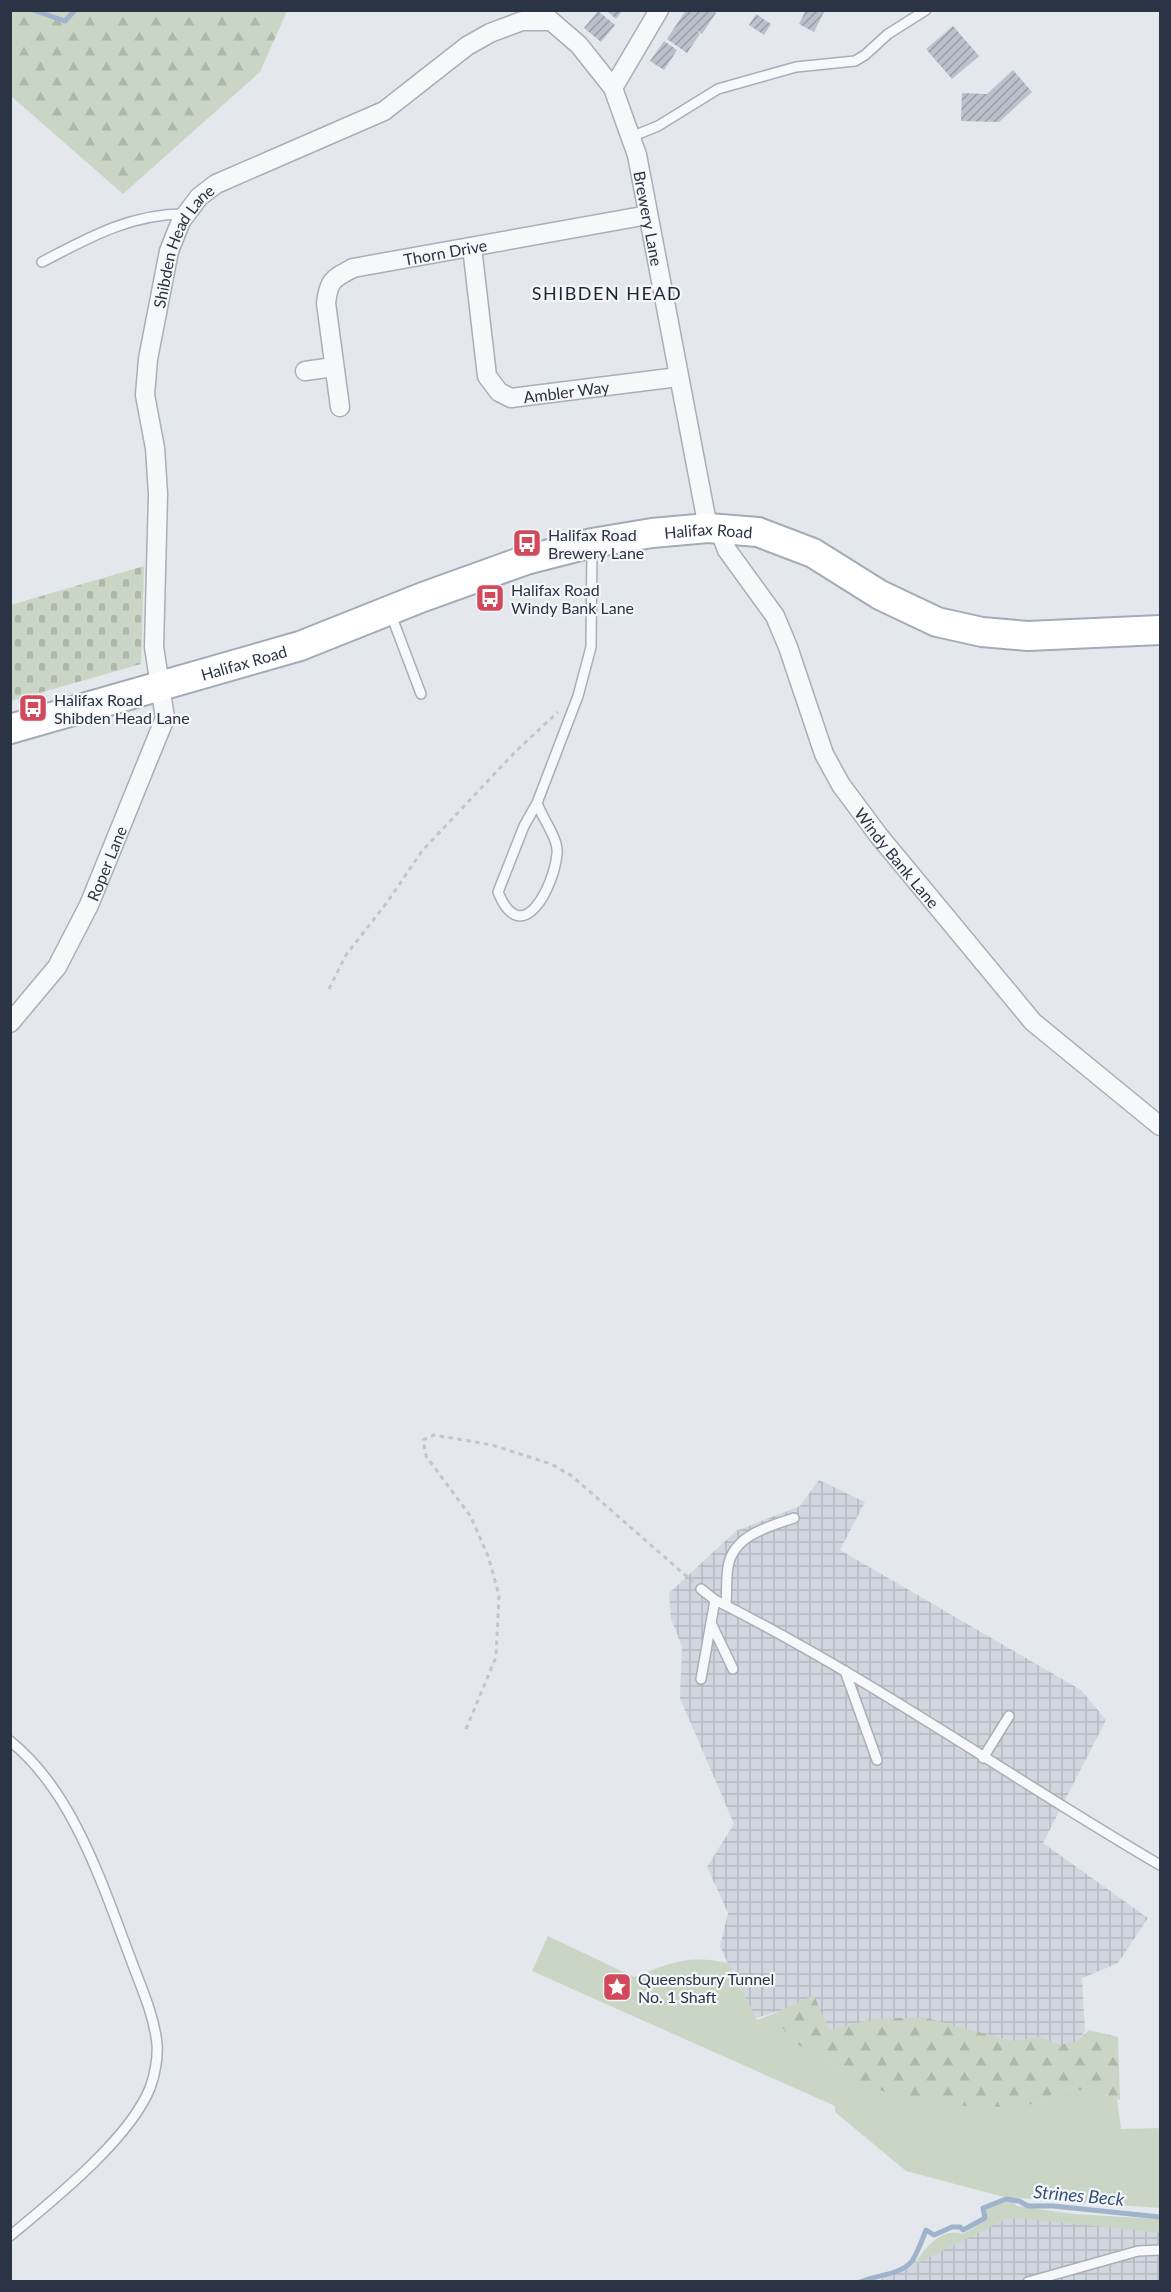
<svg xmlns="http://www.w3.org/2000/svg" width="1171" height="2292" font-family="Lato,sans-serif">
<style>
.industrial{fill:url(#industrial-grid)}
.green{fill:#c9d6c5}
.forest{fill:url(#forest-firs)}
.cemetery{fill:url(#cemetery-stones)}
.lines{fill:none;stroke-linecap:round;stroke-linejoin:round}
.stream{stroke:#9fb4cc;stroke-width:5}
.building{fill:url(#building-hatch)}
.lane-casing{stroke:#a9aeb7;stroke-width:12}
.street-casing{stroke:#a9aeb7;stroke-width:21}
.primary-casing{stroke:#a3abb8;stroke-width:32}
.path{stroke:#c2c5cb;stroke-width:3;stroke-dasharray:4.5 4.5;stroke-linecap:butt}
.lane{stroke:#f7f8fa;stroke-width:9}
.street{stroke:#f7f8fa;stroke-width:18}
.primary{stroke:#fff;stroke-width:28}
.labels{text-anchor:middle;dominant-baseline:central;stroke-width:4.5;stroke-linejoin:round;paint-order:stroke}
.street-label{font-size:16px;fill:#2b3445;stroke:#f4f6f9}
.poi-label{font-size:16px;fill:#2b3445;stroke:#f4f6f9;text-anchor:start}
.neighbourhood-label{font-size:18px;letter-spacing:1.5px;fill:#1d2536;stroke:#f4f6f9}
.water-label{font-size:18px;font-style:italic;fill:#34527a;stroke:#f4f6f9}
</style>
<defs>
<pattern id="industrial-grid" width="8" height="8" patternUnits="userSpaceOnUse" patternTransform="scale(1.5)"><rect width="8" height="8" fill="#d2d6de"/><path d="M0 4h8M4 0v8" fill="none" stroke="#b4b8c0"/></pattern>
<pattern id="forest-firs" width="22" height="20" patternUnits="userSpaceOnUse" patternTransform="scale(1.5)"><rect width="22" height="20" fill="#c9d6c5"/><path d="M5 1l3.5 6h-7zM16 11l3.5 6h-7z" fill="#adb8ab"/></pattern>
<pattern id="cemetery-stones" width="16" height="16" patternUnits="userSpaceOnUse" patternTransform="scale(1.5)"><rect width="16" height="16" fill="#c9d6c5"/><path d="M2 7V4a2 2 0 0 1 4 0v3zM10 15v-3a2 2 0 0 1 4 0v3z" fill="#adb8ab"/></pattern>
<pattern id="building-hatch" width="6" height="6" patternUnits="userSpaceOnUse" patternTransform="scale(1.5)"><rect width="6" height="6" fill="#bbc0ca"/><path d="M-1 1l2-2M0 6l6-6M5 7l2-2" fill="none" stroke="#989da6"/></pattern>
</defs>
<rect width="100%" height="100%" fill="#e4e7ec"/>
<g class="industrial">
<polygon points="819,1480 865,1502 840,1550 1081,1690 1106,1720 1043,1843 1148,1918 1118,1963 1082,1978 1085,2031 1068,2054 822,2035 807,2002 753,2019 720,1946 728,1913 707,1867 734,1824 680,1698 682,1646 671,1619 669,1593 736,1531 800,1506"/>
<polygon points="1010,2211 1160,2232 1160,2281 876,2282"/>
</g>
<g class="green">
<path d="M548,1936L634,1977C670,1963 688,1954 728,1963L757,2020L773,2014L781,2027L798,2045L827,2060L856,2081L1033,2104L1064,2089L1094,2091L1117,2099L1121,2129L1160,2128V2208L1004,2197L921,2175L906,2171L835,2112V2106L532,1971Z"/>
<path d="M1004,2202H1013L1017,2206L1073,2214L1160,2219V2233L1017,2218L1004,2220L914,2265C925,2248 941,2227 963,2234L988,2219L985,2211L989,2207Z"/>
</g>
<g class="forest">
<polygon points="11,10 287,10 287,11 260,72 123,194 11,96"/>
<polygon points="814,1995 829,2030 873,2019 923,2017 1012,2041 1040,2037 1060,2045 1077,2041 1089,2030 1118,2037 1120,2100 1094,2091 1064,2089 1033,2104 1005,2107 964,2106 885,2092 856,2081 827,2060 798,2045 781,2027 773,2014"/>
</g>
<polygon class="cemetery" points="144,566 141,664 11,701 11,605"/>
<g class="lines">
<g class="stream">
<polyline points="33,10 65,21 75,10"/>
<path d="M860,2282C876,2275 901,2275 912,2261C918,2252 922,2240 926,2230L934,2235L952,2227H960L963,2230L985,2218L983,2208L1006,2199L1019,2201L1028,2206H1053L1160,2217"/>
</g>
</g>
<g class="building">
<polygon points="606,10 623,10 616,19"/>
<polygon points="686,10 713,10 716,13 702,34 695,29 700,34 687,53 667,39"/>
<polygon points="806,10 825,10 814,32 799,24"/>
<polygon points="598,11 615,25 601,42 584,28"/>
<polygon points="756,14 771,24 764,35 749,25"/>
<polygon points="953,26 979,56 952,79 926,49"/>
<polygon points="664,41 677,50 664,70 650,61"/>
<polygon points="1013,70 1032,92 999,122 961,121 962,93 987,94"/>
</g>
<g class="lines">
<g class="lane-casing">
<g id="lane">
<polyline points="631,137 658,126 718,89 796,67 855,61 865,55 888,34 926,10"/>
<path d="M42,262C88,238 132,213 186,214"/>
<polyline points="390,612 421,694"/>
<path d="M537,803L524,826L498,892C522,951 554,886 557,854C559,839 542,818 537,803L578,696L591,647L592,546"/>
<path d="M701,1589L715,1600C869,1677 1011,1778 1160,1865"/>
<path d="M726,1605C727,1592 726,1579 728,1567C733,1535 768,1527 794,1518"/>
<polyline points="711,1623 733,1669"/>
<polyline points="845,1671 877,1760"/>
<polyline points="701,1679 715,1600"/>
<path d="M10,1741C73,1791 102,1884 130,1957C140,1985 154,2014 157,2044C158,2057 155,2075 150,2088C129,2140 53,2200 10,2236"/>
<polyline points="983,1758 1009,1716"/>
<polyline points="1028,2282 1138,2251 1160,2250"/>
</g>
</g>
<g class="street-casing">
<g id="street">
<path id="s1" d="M543,14L579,45L613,88L637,155L708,528"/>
<polyline points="613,88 659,10"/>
<path id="s2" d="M472,247L487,376L499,392L511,398L678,377"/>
<polyline points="305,371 334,367"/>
<path id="s3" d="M340,407L326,303C329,279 333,279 353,268L648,215"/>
<path id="s4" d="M719,529L727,550L775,616L788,647L824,754L841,785L879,836L1033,1022L1160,1126"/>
<path id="s5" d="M10,1023L57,967L89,905L165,718L154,647L158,494L155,448L145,395L148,359L169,251L181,221L199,197L216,184L384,111L467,46L490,33L522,21H550"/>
</g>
</g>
<g class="primary-casing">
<g id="primary">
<path id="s6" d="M10,729L300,646L423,597L526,560L592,543L652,533L708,528L758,532L813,553L880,595L937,622L982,632L1028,636L1160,630"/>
</g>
</g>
<g class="path">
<polyline points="329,989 346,955 388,901 422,851 515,752 558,712"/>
<polyline points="466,1729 496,1657 499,1595 488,1556 471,1517 426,1456 423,1440 434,1435 492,1445 551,1464 572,1476 693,1582"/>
</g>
<use href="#lane" class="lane"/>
<use href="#street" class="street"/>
<use href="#primary" class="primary"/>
</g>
<defs>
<g id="bus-square" transform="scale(1.5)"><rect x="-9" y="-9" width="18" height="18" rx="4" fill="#d1495b" stroke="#f4f6f9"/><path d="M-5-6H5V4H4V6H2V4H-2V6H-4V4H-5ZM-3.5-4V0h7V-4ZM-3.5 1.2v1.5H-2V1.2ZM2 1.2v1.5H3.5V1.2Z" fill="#fff"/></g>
<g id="sight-square" transform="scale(1.5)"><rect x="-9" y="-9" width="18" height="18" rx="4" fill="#d1495b" stroke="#f4f6f9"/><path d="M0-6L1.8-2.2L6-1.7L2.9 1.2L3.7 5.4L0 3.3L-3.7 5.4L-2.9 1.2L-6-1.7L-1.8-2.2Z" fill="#fff"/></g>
</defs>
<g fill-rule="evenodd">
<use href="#bus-square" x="527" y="543"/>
<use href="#bus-square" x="490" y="598"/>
<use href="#bus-square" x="33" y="708"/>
<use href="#sight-square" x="617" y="1987"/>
</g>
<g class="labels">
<g class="street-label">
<text stroke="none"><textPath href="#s1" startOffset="238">Brewery Lane</textPath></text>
<text stroke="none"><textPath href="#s5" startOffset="826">Shibden Head Lane</textPath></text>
<text stroke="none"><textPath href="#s3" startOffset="246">Thorn Drive</textPath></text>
<text stroke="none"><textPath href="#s2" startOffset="219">Ambler Way</textPath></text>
<text stroke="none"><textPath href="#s6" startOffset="729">Halifax Road</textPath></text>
<text stroke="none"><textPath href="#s6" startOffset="243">Halifax Road</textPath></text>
<text stroke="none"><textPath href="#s4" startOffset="378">Windy Bank Lane</textPath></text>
<text stroke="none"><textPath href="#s5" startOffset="188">Roper Lane</textPath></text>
</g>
<g class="poi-label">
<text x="548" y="534">Halifax Road<tspan x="548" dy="18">Brewery Lane</tspan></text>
<text x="511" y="589">Halifax Road<tspan x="511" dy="18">Windy Bank Lane</tspan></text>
<text x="54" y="699">Halifax Road<tspan x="54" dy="18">Shibden Head Lane</tspan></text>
<text x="638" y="1978">Queensbury Tunnel<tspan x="638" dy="18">No. 1 Shaft</tspan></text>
</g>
<g class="neighbourhood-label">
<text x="607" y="293">SHIBDEN HEAD</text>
</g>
<g class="water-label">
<text transform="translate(1079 2195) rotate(5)">Strines Beck</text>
</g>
</g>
<rect width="1171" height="2292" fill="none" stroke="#2b3445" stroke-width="24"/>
</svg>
